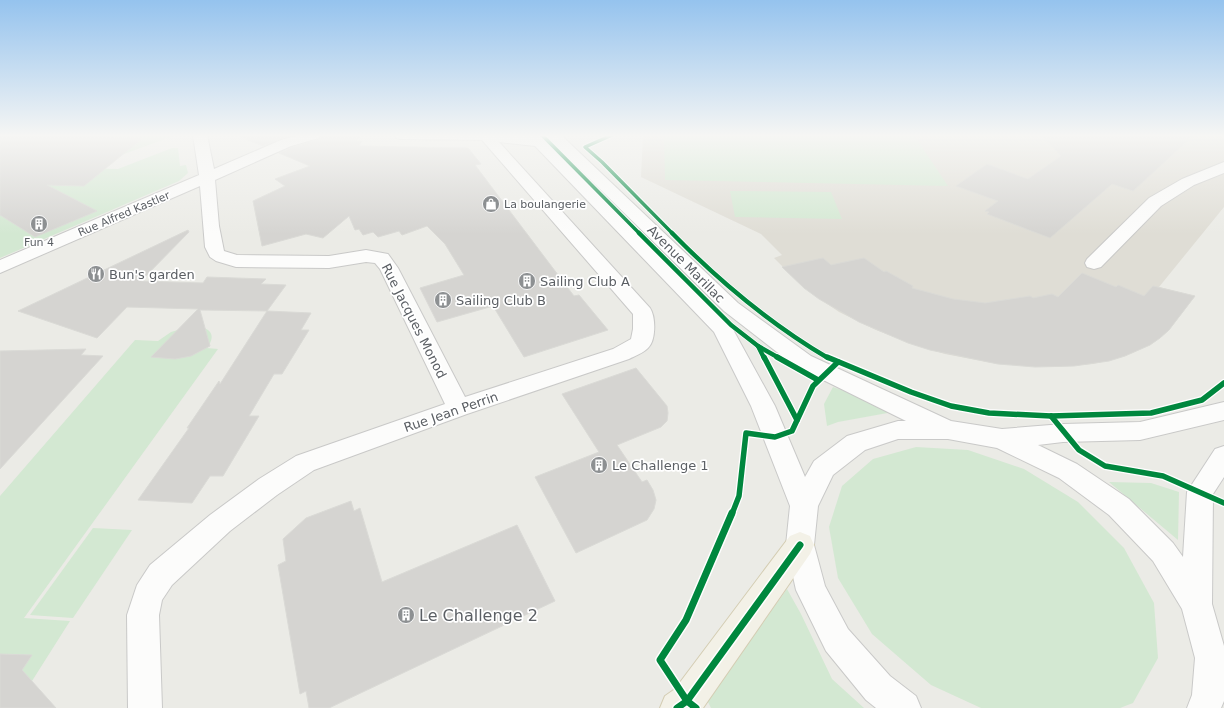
<svg xmlns="http://www.w3.org/2000/svg" width="1224" height="708" font-family="'DejaVu Sans',sans-serif">
<style>
.education{fill:#dfddd5}
.green{fill:#d3e8d2}
.building{fill:#d5d4d1;stroke:#dadad6}
.lines{fill:none;stroke-linecap:round;stroke-linejoin:round}
.minor-casing{stroke:#c9c9c8;stroke-width:2}
.major-casing{stroke:#d4cdb3;stroke-width:2}
.minor{fill:#fcfcfb;fill-rule:evenodd}
.major{fill:#f3f1e7;fill-rule:evenodd}
.cycleway-far3-casing{stroke:#fff;stroke-width:5.5}
.cycleway-far2-casing{stroke:#fff;stroke-width:6}
.cycleway-far1-casing{stroke:#fff;stroke-width:8}
.cycleway-casing{stroke:#fff;stroke-width:10}
.cycleway-far3{stroke:#00873e;stroke-width:3.5}
.cycleway-far2{stroke:#00873e;stroke-width:4.5}
.cycleway-far1{stroke:#00873e;stroke-width:5.5}
.cycleway{stroke:#00873e;stroke-width:7}
.labels{text-anchor:middle;dominant-baseline:central;stroke-width:3.5;stroke-linejoin:round;paint-order:stroke}
.far-poi-label{font-size:11px;fill:#5b5f64;stroke:#fff;text-anchor:start}
.far-street-label{font-size:11px;fill:#5b5f64;stroke:#fff}
.street-label{font-size:13px;fill:#5b5f64;stroke:#fff}
.poi-label{font-size:13px;fill:#5b5f64;stroke:#fff;text-anchor:start}
.near-poi-label{font-size:16px;fill:#5b5f64;stroke:#fff;text-anchor:start}
</style>
<rect width="100%" height="100%" fill="#ebebe6"/>
<polygon class="education" points="643,135 1219,135 1224,138 1224,207 1159,287 1195,296 1169,330 1160,338 1150,345 1125,356 1093,364 1056,367 998,364 945,354 918,346 876,330 839,312 804,288 774,258 782,255 761,234 641,177"/>
<g class="green">
<polygon points="0,135 176,135 105,161 0,152"/>
<polygon points="664,135 914,135 948,186 665,180"/>
<polygon points="172,148 178,148 180,166 186,165 188,173 179,181 0,258 0,173 65,168 118,169"/>
<polygon points="730,191 831,192 842,219 735,217"/>
<path d="M201,327C214,330 214,339 207,348L218,349L24,618L70,621L32,681L22,670L32,655L0,654V496L135,340L158,341L171,332L181,329Z"/>
<polygon points="833,387 853,394 893,412 838,422 827,426 824,404"/>
<polygon points="916,447 968,450 1024,469 1078,502 1124,548 1154,603 1158,658 1133,703 1120,708 981,708 931,685 872,634 838,578 829,527 842,486 873,459"/>
<polygon points="1109,482 1151,483 1179,492 1178,540"/>
<polygon points="93,528 132,530 73,618 30,615"/>
<polygon points="787,589 801,614 832,679 864,708 711,708 707,700"/>
</g>
<g class="building">
<polygon points="35,135 109,135 106,137 143,138 84,186 47,185 97,211 35,237 0,215 0,136 33,136"/>
<polygon points="235,135 296,135 280,139 263,146"/>
<polygon points="322,135 361,135 356,141 362,141 359,146 468,148 481,164 475,165 574,296 579,295 608,330 524,357 493,306 437,322 420,288 464,275 445,244 427,226 402,235 399,231 378,237 373,232 363,235 359,229 355,230 349,216 323,238 306,234 262,246 253,201 285,186 275,179 310,166 279,153 292,147 319,139"/>
<polygon points="1041,135 1194,135 1133,191 1112,184 1050,238 987,214 989,212 985,211 998,201 956,186 987,164 1028,179 1061,156"/>
<polygon points="188,230 189,232 141,281 203,283 207,277 266,279 261,284 286,285 267,311 200,310 210,346 191,356 175,359 151,357 198,309 127,307 97,338 18,311"/>
<polygon points="823,258 831,265 864,258 884,272 886,271 913,286 912,288 953,299 985,303 1030,296 1033,298 1052,294 1058,297 1082,273 1116,287 1118,285 1144,296 1153,286 1195,296 1169,330 1160,338 1150,345 1125,356 1109,361 1074,366 1035,367 998,364 930,350 908,343 859,322 819,299 804,288 782,267"/>
<polygon points="267,311 311,313 301,330 309,330 282,374 274,374 249,416 259,416 223,476 210,476 192,503 138,500 189,428 187,428 219,381 220,384"/>
<polygon points="86,349 81,355 103,356 0,469 0,351"/>
<polygon points="636,368 667,406 668,413 667,421 661,427 617,445 642,482 647,480 653,490 656,500 654,509 647,520 576,553 535,477 599,452 562,394"/>
<polygon points="351,501 354,511 360,508 382,582 517,525 555,601 329,708 309,708 306,691 300,694 278,565 286,561 283,539 306,518"/>
<polygon points="0,654 32,655 22,670 56,708 0,708"/>
</g>
<g class="lines">
<g class="minor-casing">
<g id="minor">
<path d="M193,135H207L214,169L281,140L300,135H321L319,138L291,146L215,180L219,226L224,251L237,255L329,256L366,250L388,254L398,268L465,397L613,349L631,339L633,329V314L482,140L401,139L396,138L394,135H512L527,136L526,135H540L546,139L730,324L775,406L805,477L814,461L847,436L898,421H906L795,366L724,311L548,138L546,135H561L738,303L811,356L951,421L1002,429L1063,424L1140,422L1224,402V420L1140,440L1063,442L1038,445L1077,464L1129,499L1173,543L1183,557L1187,492L1215,449L1224,446V477L1213,494L1212,604L1224,646V701L1221,708H1187L1192,695L1195,658L1182,609L1153,561L1109,515L1059,478L997,448L948,439H898L865,450L833,475L818,506L814,545L825,586L848,629L890,676L916,696L921,708H876L866,700L826,651L796,590L786,545L790,506L751,406L714,332L535,146L499,142L650,308C656,317 656,341 648,348C643,353 635,356 629,359L467,414L314,470L277,495L230,531L172,585L162,600L159,615L162,708H128L127,615L137,585L150,565L210,515L259,479L296,456L445,404L380,269L375,263L366,262L329,268L236,267L216,261L210,257L205,247L200,186L0,273V260L199,175Z"/>
<polygon points="1224,162 1224,173 1194,185 1161,206 1101,267 1094,269 1087,267 1085,263 1087,259 1149,198 1182,179"/>
</g>
</g>
<g class="major-casing">
<polygon id="major" points="800,532 810,536 814,545 810,554 703,708 660,708 665,696 675,689 790,536"/>
</g>
<use href="#minor" class="minor"/>
<use href="#major" class="major"/>
<g class="cycleway-far3-casing">
<g id="cycleway-far3">
<polyline points="542,135 640,234"/>
<polyline points="612,135 585,147 602,162 673,234"/>
</g>
</g>
<g class="cycleway-far2-casing">
<g id="cycleway-far2">
<polyline points="639,233 731,325 758,346 764,358"/>
<path d="M672,233C718,280 772,325 828,358"/>
<polyline points="758,346 779,358"/>
</g>
</g>
<g class="cycleway-far1-casing">
<g id="cycleway-far1">
<polyline points="764,357 797,420"/>
<polyline points="777,357 818,380"/>
<polyline points="827,357 911,392 951,406 989,413 1051,416 1151,413 1202,400 1224,383"/>
<polyline points="1051,416 1079,450 1105,466 1163,476 1224,503"/>
<polyline points="732,514 739,496 746,433 775,437 792,431 813,386 838,362"/>
</g>
</g>
<g class="cycleway-casing">
<g id="cycleway">
<polyline points="677,708 687,701 800,545"/>
<polyline points="696,708 687,701 660,660 686,620 732,513"/>
</g>
</g>
<use href="#cycleway-far3" class="cycleway-far3"/>
<use href="#cycleway-far2" class="cycleway-far2"/>
<use href="#cycleway-far1" class="cycleway-far1"/>
<use href="#cycleway" class="cycleway"/>
</g>
<linearGradient id="sky" x2="0" y2="1"><stop stop-color="#95c3ee"/><stop offset="0.58" stop-color="#f6f6f4"/><stop offset="1" stop-color="#f6f6f4" stop-opacity="0"/></linearGradient>
<rect width="1224" height="234" fill="url(#sky)"/>
<defs>
<g id="shop-disc" transform="scale(0.9)"><circle r="9.5" fill="#8d9092" stroke="#fff"/><path d="M-5-2.5h2.3a2.7 3.5 0 0 1 5.4 0H5L5.5 6h-11ZM-1.5-2.5h3a1.5 2.3 0 0 0-3 0Z" fill="#fff"/></g>
<g id="building-disc" transform="scale(0.9)"><circle r="9.5" fill="#8d9092" stroke="#fff"/><path d="M-4-6H4V6H1V3H-1V6H-4ZM-2.5-4.3h1.7v1.8h-1.7ZM.8-4.3h1.7v1.8H.8ZM-2.5-1h1.7V.8h-1.7ZM.8-1h1.7V.8H.8Z" fill="#fff"/></g>
<g id="restaurant-disc" transform="scale(0.9)"><circle r="9.5" fill="#8d9092" stroke="#fff"/><path d="M-5-6h1v4h1v-4h1v4h1v-4h1v5L-1.5 .5V6h-2V.5L-5-1ZM5-6V6H3V1.5H1.5Q1.5-4 5-6Z" fill="#fff"/></g>
</defs>
<g fill-rule="evenodd">
<use href="#shop-disc" x="491" y="204"/>
<use href="#building-disc" x="39" y="224"/>
<use href="#restaurant-disc" x="96" y="274"/>
<use href="#building-disc" x="527" y="281"/>
<use href="#building-disc" x="443" y="300"/>
<use href="#building-disc" x="599" y="465"/>
<use href="#building-disc" x="406" y="615"/>
</g>
<g class="labels">
<g class="far-poi-label">
<text x="504" y="204">La boulangerie</text>
<text x="39" y="242" text-anchor="middle">Fun 4</text>
</g>
<g class="far-street-label">
<text transform="translate(124 214) rotate(-23)">Rue Alfred Kastler</text>
</g>
<g class="street-label">
<text transform="translate(686 264) rotate(45)">Avenue Marillac</text>
<text transform="translate(414 321) rotate(63)">Rue Jacques Monod</text>
<text transform="translate(451 412) rotate(-19)">Rue Jean Perrin</text>
</g>
<g class="poi-label">
<text x="109" y="274">Bun's garden</text>
<text x="540" y="281">Sailing Club A</text>
<text x="456" y="300">Sailing Club B</text>
<text x="612" y="465">Le Challenge 1</text>
</g>
<g class="near-poi-label">
<text x="419" y="615">Le Challenge 2</text>
</g>
</g>
</svg>
